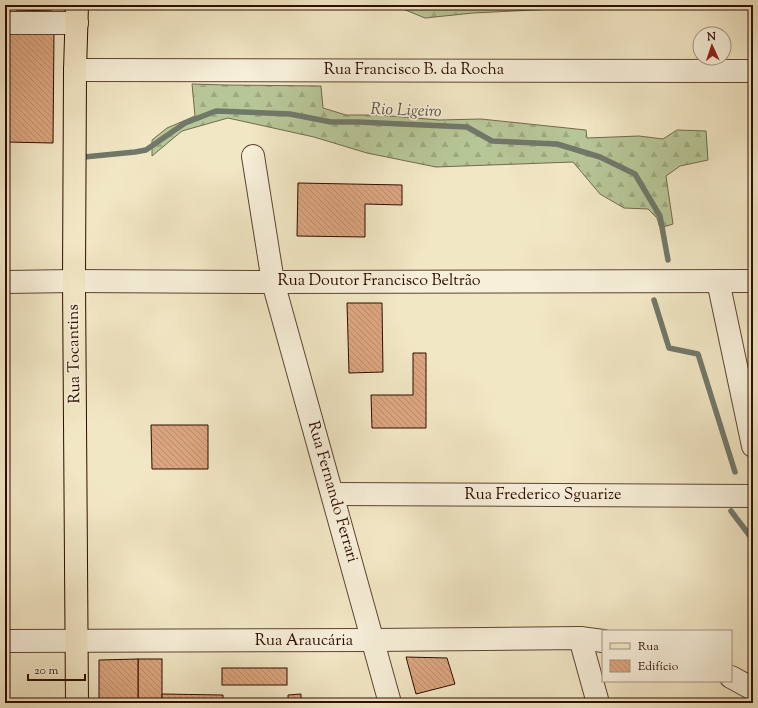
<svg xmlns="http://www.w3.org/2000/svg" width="758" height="708" font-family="'Sorts Mill Goudy',serif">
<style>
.forest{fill:url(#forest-firs);stroke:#72694c}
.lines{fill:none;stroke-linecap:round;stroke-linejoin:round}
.stream{stroke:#70786a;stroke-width:5.5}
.building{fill:url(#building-back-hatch);stroke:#2e0c01}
.minor-casing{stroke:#5f4332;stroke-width:24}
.major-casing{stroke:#2e0c01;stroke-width:24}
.minor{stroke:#f7efd9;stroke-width:22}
.major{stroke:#f2e7c5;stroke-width:22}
.labels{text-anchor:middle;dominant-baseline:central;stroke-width:3.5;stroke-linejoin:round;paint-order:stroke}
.street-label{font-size:16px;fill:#2e0c01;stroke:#f7efd9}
.water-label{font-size:17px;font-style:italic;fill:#5a5447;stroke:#f7efd9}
</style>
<defs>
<pattern id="forest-firs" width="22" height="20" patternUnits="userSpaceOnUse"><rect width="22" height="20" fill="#b7c697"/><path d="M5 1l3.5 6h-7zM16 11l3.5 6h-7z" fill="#9ea980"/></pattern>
<pattern id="building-back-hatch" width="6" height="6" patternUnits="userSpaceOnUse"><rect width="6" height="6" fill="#dca680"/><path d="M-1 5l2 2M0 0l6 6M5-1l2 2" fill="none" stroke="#bd8e6d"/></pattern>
</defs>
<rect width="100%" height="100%" fill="#f2e7c5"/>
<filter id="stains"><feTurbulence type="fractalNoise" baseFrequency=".005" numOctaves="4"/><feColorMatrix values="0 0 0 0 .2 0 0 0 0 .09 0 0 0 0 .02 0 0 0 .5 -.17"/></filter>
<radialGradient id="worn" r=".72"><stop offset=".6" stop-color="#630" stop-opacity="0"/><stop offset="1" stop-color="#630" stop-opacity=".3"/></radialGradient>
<g class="forest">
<polygon points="393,5 601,5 596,7 473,13 425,18"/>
<polygon points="192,84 226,85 321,86 323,108 346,115 379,115 439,120 481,119 586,130 587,138 639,136 663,139 677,130 706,131 708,160 680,166 666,176 673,224 660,228 657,218 648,209 624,208 600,194 573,162 436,167 367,153 314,137 228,118 182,131 152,156 152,140 167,128 195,116"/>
</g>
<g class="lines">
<g class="stream">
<polyline points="84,157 135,152 146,150 185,123 216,111 290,114 331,122 358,122 467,127 492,141 557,144 600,157 635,174 660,216 668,260"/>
<polyline points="654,300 669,348 698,354 735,472"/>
<polyline points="731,511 753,540"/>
</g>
</g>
<g class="building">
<polygon points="17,5 52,5 52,10 17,11"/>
<polygon points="5,31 54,31 53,143 5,142"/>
<polygon points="298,183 402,185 402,205 365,204 365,237 297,236"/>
<polygon points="347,303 382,303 383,372 349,373"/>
<polygon points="413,353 426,353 426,428 372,428 371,395 413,395"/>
<polygon points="151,425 208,425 208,469 152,469"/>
<polygon points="406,657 447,658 455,684 416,694"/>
<rect x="138" y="659" width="24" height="44"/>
<polygon points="138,659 138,703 99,703 99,660"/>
<rect x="222" y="668" width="65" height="17"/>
<polygon points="162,694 223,695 223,703 162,703"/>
<polygon points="301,694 301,703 288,703 288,695"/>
</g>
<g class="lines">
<g class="minor-casing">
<g id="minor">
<polyline points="5,23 77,23"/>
<polyline points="75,70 753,71"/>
<polyline points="253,156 273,282 390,703"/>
<polyline points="718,281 753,446"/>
<polyline points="5,282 74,281 273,282 753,281"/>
<polyline points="333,494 753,496"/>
<polyline points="580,638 598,703"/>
<polyline points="5,641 373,640 580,638 603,641"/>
<polyline points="731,677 753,689"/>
</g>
</g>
<g class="major-casing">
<polyline id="major" points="77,5 75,70 74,281 77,703"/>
</g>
<use href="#minor" class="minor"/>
<use href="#major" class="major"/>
</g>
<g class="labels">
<g class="street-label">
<text x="414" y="70">Rua Francisco B. da Rocha</text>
<text x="379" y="281">Rua Doutor Francisco Beltrão</text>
<text transform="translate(75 354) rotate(-91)">Rua Tocantins</text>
<text transform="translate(332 492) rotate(74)">Rua Fernando Ferrari</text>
<text x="543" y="495">Rua Frederico Sguarize</text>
<text x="304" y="641">Rua Araucária</text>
</g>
<g class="water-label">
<text transform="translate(406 111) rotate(2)">Rio Ligeiro</text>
</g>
</g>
<rect width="758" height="708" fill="none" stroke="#f2e7c5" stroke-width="20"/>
<rect x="6" y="6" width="746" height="696" fill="none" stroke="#2e0c01" stroke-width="2"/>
<rect x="10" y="10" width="738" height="688" fill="none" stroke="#2e0c01"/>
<rect x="602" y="630" width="130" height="52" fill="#f7efd9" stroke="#a79483"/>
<rect x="610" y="643" width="20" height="6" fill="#f2e7c5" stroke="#a79483"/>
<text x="638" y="650" font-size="12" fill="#2e0c01">Rua</text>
<rect x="610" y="660" width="20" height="12" fill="url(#building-back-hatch)" stroke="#a79483"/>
<text x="638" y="670" font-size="12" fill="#2e0c01">Edifício</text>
<g transform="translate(712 46) rotate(357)"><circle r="19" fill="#f7efd9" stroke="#a79483"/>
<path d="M0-3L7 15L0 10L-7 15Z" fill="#8f2418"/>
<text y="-6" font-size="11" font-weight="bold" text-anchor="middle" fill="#2e0c01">N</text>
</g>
<path d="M28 674v6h57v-6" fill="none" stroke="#2e0c01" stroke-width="2"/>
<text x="34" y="674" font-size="12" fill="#2e0c01" stroke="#f7efd9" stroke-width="3" paint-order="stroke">20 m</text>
<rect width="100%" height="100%" filter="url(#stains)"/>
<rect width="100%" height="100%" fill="url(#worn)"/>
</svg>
